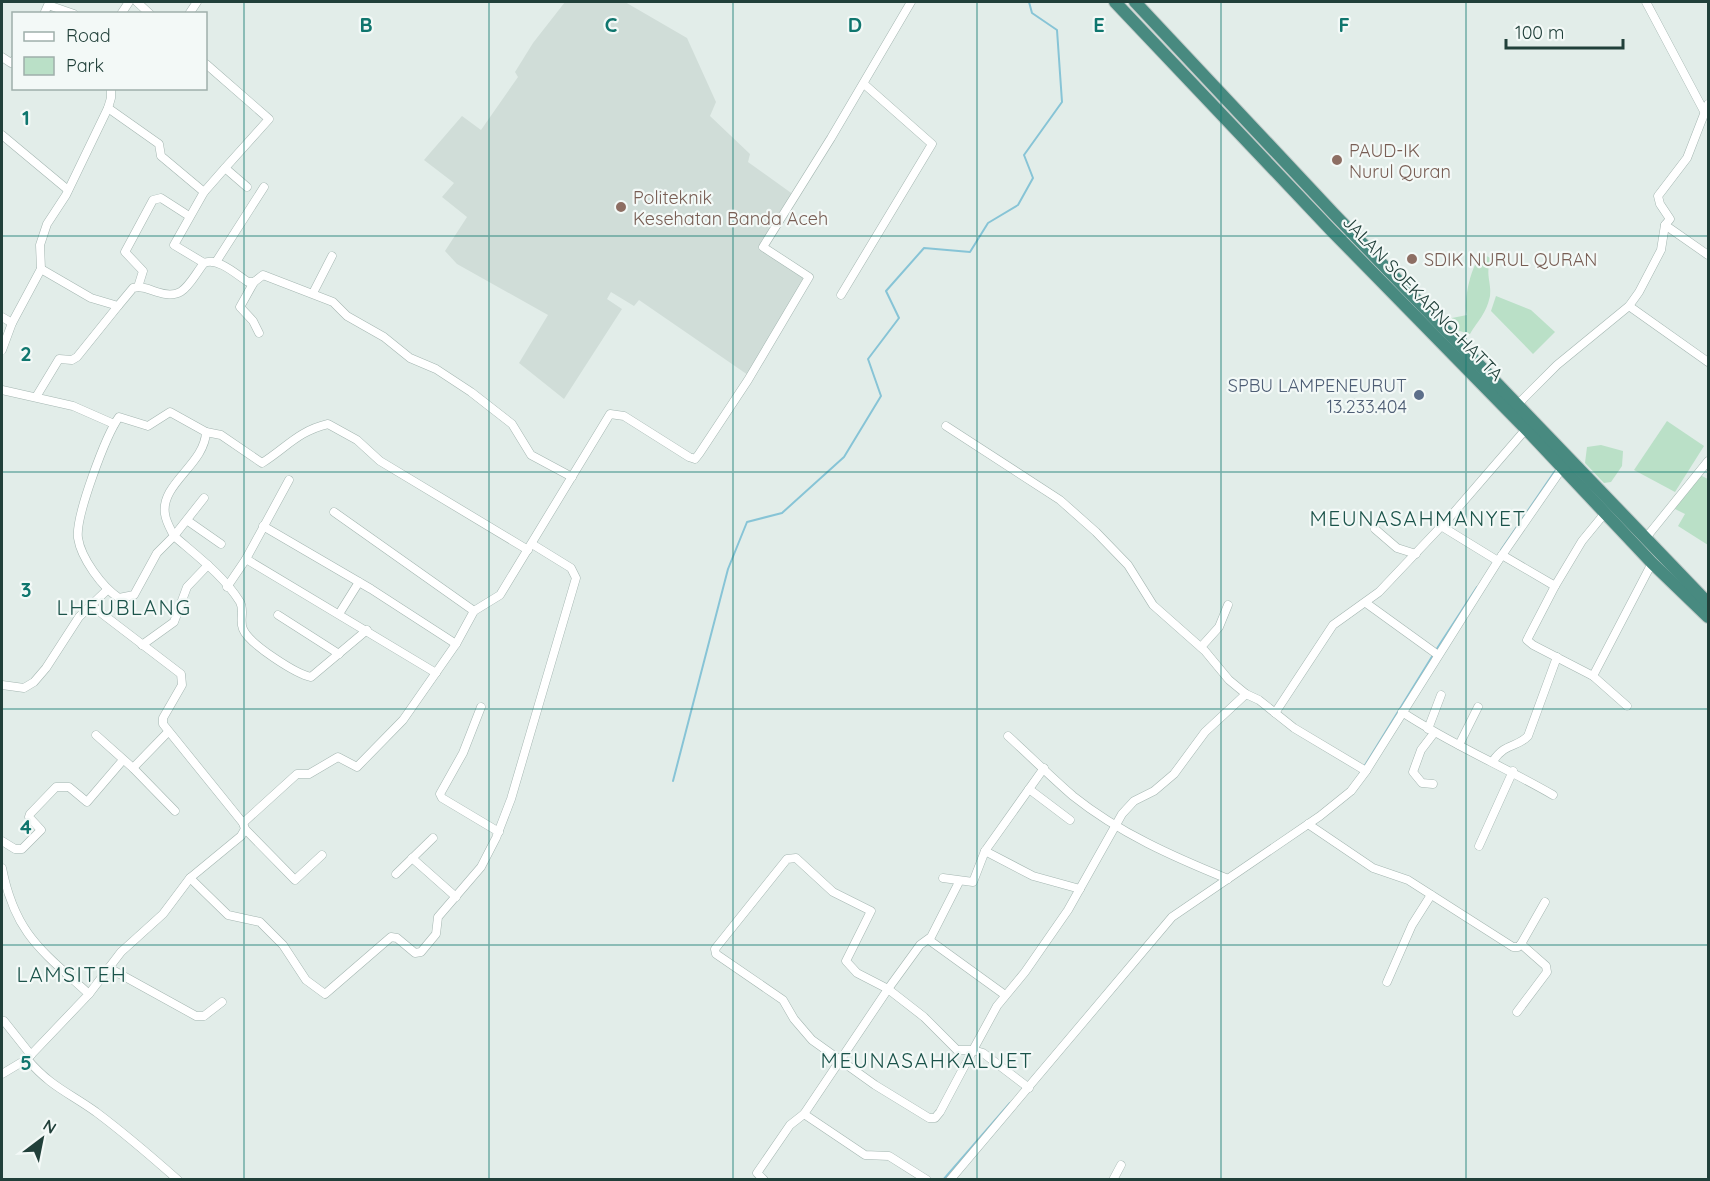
<svg xmlns="http://www.w3.org/2000/svg" width="1710" height="1181" font-family="Quicksand,sans-serif">
<style>
.built{fill:#d0ddd8}
.green{fill:#bae0c7}
.lines{fill:none;stroke-linecap:round;stroke-linejoin:round}
.stream{stroke:#87c4d6;stroke-width:2}
.minor-casing{stroke:#a4b6b1;stroke-width:9}
.trunk-casing{stroke:#c1cac8;stroke-width:14}
.minor{stroke:#fff;stroke-width:8}
.trunk{stroke:#488a80;stroke-width:12}
.grid{fill:none;stroke:#0f766e;stroke-width:1.5;stroke-opacity:0.55}
.education-dot{fill:#8d6e63;stroke:#f3f9f7;stroke-width:2}
.service-dot{fill:#5c6f8a;stroke:#f3f9f7;stroke-width:2}
.labels{text-anchor:middle;dominant-baseline:central;stroke-width:4.5;stroke-linejoin:round;paint-order:stroke}
.education-label{font-size:18px;fill:#785e54;stroke:#f3f9f7;text-anchor:start}
.street-label{font-size:18px;fill:#21403a;stroke:#f3f9f7}
.service-label{font-size:18px;fill:#4e5e75;stroke:#f3f9f7;text-anchor:end}
.quarter-label{font-size:21px;letter-spacing:1.5px;fill:#1b534a;stroke:#f3f9f7}
.grid-label{font-size:20px;text-anchor:middle;font-weight:bold;fill:#0f766e;stroke:#f3f9f7;stroke-width:4.5;stroke-linejoin:round;paint-order:stroke}
</style>
<rect width="100%" height="100%" fill="#e2ede9"/>
<polygon class="built" points="565,2 625,2 687,38 716,102 710,116 750,154 748,162 794,195 761,250 810,280 748,375 639,300 634,306 611,292 607,299 622,309 564,399 519,363 548,315 457,264 445,251 467,217 442,197 454,183 424,160 462,116 481,130 518,77 515,72 533,43"/>
<g class="green">
<path d="M1483,254L1492,259C1484,272 1492,283 1490,296C1486,314 1479,319 1470,334L1456,330L1452,318L1467,315C1463,301 1471,263 1483,254Z"/>
<polygon points="1496,296 1531,310 1555,332 1533,354 1491,311"/>
<polygon points="1667,421 1704,446 1675,492 1634,470"/>
<polygon points="1601,445 1623,451 1622,466 1611,482 1604,483 1585,463 1587,447"/>
<polygon points="1698,474 1708,479 1708,545 1678,526 1685,514 1671,507"/>
</g>
<g class="lines">
<g class="stream">
<polyline points="1501,550 1555,471"/>
<polyline points="1436,650 1477,587"/>
<polyline points="1359,775 1433,655"/>
<polyline points="673,781 728,569 747,522 782,513 844,457 881,396 868,359 899,318 886,291 924,248 970,252 988,223 1018,205 1033,178 1024,155 1062,102 1057,30 1032,13 1029,2"/>
<polyline points="943,1180 1010,1103"/>
</g>
<g class="minor-casing">
<g id="minor">
<polyline points="137,2 150,14"/>
<polyline points="1646,2 1705,113"/>
<polyline points="44,14 48,5 74,14"/>
<polyline points="121,14 129,2"/>
<polyline points="189,14 197,2"/>
<polyline points="2,57 11,63 14,60"/>
<polyline points="206,64 269,119 225,168"/>
<polyline points="108,108 159,144 161,156 204,192 174,245 204,263"/>
<polyline points="2,135 68,190"/>
<polyline points="204,192 225,168 247,187"/>
<polyline points="1665,225 1708,255"/>
<polyline points="216,262 264,187"/>
<path d="M41,269L91,298L118,306L133,288C142,286 148,289 157,292C184,301 188,284 204,263C218,257 237,275 248,282H254L263,275L333,302L347,316L384,337L410,358L436,369L471,392L512,424L531,455L572,477"/>
<polyline points="254,282 240,307 253,321 259,333"/>
<polyline points="138,287 143,271 125,252 153,200 161,198 189,216"/>
<polyline points="313,293 332,256"/>
<polyline points="841,295 932,144 864,84"/>
<polyline points="1629,306 1708,362"/>
<polyline points="2,317 12,323"/>
<polyline points="2,350 12,323 41,269 40,245 47,224 66,195 108,108 111,98 111,88"/>
<polyline points="2,390 73,406 114,424"/>
<polyline points="36,397 59,359 72,360 77,357 118,306"/>
<polyline points="1518,404 1557,365 1629,306 1639,292 1661,250 1665,225 1670,219 1660,204 1658,196 1687,158 1708,104"/>
<path d="M170,412L206,432C205,464 160,484 165,514C166,522 171,530 174,536L157,553L134,595L119,598C102,587 81,558 78,538C75,517 106,435 119,417L148,426Z"/>
<polyline points="946,426 1060,500 1096,532 1128,565 1153,605 1205,651 1229,680 1246,694 1259,700 1294,728 1366,771"/>
<path d="M206,432L221,435L262,463C286,448 298,431 328,424L357,440L380,461L528,550"/>
<path d="M204,498L174,536C197,556 224,576 240,602C245,611 239,620 243,629C249,644 296,674 311,677L367,630"/>
<polyline points="334,512 474,611"/>
<polyline points="188,521 221,544"/>
<polyline points="263,526 371,589 456,644"/>
<polyline points="1441,526 1498,561"/>
<polyline points="1375,529 1397,548 1416,554"/>
<polyline points="1645,539 1708,461"/>
<polyline points="1502,555 1555,586 1582,541 1605,513"/>
<polyline points="246,559 436,673"/>
<polyline points="1555,586 1527,640 1533,645 1593,676 1627,706"/>
<polyline points="227,587 246,559 289,480"/>
<polyline points="1366,603 1438,655"/>
<polyline points="92,606 181,674 182,685 163,718 163,724 243,823 297,774 309,774 338,757 357,767 403,720 456,644 474,611 500,595 610,414 624,416 689,457 695,459 699,454 748,380 809,277 763,247 831,138 911,2"/>
<polyline points="339,614 359,582"/>
<polyline points="278,615 339,654"/>
<polyline points="142,645 174,622 187,587 208,565"/>
<polyline points="1201,647 1219,627 1228,605"/>
<polyline points="1593,676 1652,563"/>
<polyline points="2,685 24,688 34,682 46,668 79,617 107,590"/>
<polyline points="481,707 463,753 440,794 442,798 499,832"/>
<path d="M1402,712C1450,744 1503,766 1553,795"/>
<polyline points="1275,713 1333,625 1379,592 1450,517 1526,429"/>
<polyline points="1428,729 1441,695"/>
<polyline points="96,735 133,768 168,732"/>
<path d="M1008,736C1030,756 1051,777 1073,796C1119,833 1174,857 1228,879"/>
<polyline points="1459,745 1478,707"/>
<path d="M1493,761C1506,742 1517,748 1528,736L1557,657"/>
<polyline points="133,768 175,811"/>
<polyline points="1044,768 985,851 1033,876 1080,889"/>
<polyline points="1433,784 1422,783 1413,772 1421,750 1434,733"/>
<polyline points="1029,789 1070,820"/>
<polyline points="1308,824 1373,868 1408,880 1513,947 1518,947 1521,944 1545,902"/>
<polyline points="245,829 295,880 322,855"/>
<polyline points="2,841 15,849 22,849 41,830 29,817 30,814 56,787 69,787 87,802 123,760"/>
<polyline points="1479,846 1513,771"/>
<polyline points="412,858 456,897"/>
<path d="M2,868C15,934 42,951 89,994L27,1059L2,1074"/>
<polyline points="396,874 433,838"/>
<polyline points="190,878 228,915 260,922 283,945 306,980 325,994 391,937 397,938 415,953 421,952 436,934 438,917 481,867 496,838 511,799 576,578 571,568 532,544"/>
<polyline points="943,878 973,882 985,851"/>
<polyline points="929,940 1005,995"/>
<polyline points="109,968 196,1016 204,1016 222,1002"/>
<polyline points="1387,982 1412,925 1431,895"/>
<polyline points="89,994 121,952 163,914 190,878 241,836 245,829 243,823"/>
<polyline points="1517,1012 1547,972 1546,966 1521,944"/>
<polyline points="4,1021 31,1055"/>
<path d="M27,1059C51,1087 68,1092 96,1112C124,1133 152,1157 178,1180"/>
<polyline points="1029,1088 983,1053 973,1050 940,1112 935,1118 929,1118 875,1085 812,1040 794,1019 783,1000 716,954 715,949 787,859 796,858 833,892 871,911 846,961 857,973 888,989 924,1017 957,1050 973,1050 997,1006 1025,972 1068,910 1122,814 1134,801 1154,791 1174,774 1205,732 1246,694"/>
<polyline points="764,1180 757,1173 790,1125 804,1114"/>
<polyline points="927,1180 889,1156 865,1155 804,1114 888,989 920,945 931,937 959,882"/>
<polyline points="950,1180 1172,917 1320,816 1351,791 1366,771 1498,561 1563,467"/>
<polyline points="1113,1180 1121,1165"/>
</g>
</g>
<g class="trunk-casing">
<g id="trunk">
<polyline points="1115,2 1331,230 1526,429 1652,563 1708,617"/>
<polyline points="1135,2 1334,214 1708,603"/>
</g>
</g>
<use href="#minor" class="minor"/>
<use href="#trunk" class="trunk"/>
</g>
<path class="grid" d="M244,2V1180M489,2V1180M733,2V1180M977,2V1180M1221,2V1180M1466,2V1180M2,236H1708M2,472H1708M2,709H1708M2,945H1708"/>
<g class="education-dot">
<circle cx="1337" cy="160" r="6"/>
<circle cx="621" cy="207" r="6"/>
<circle cx="1412" cy="259" r="6"/>
</g>
<circle class="service-dot" cx="1419" cy="395" r="6"/>
<g class="labels">
<g class="education-label">
<text x="1349" y="150">PAUD-IK<tspan x="1349" dy="21">Nurul Quran</tspan></text>
<text x="633" y="197">Politeknik<tspan x="633" dy="21">Kesehatan Banda Aceh</tspan></text>
<text x="1424" y="259">SDIK NURUL QURAN</text>
</g>
<g class="street-label">
<text transform="translate(1423 298) rotate(46)">JALAN SOEKARNO-HATTA</text>
</g>
<g class="service-label">
<text x="1407" y="385">SPBU LAMPENEURUT<tspan x="1407" dy="21">13.233.404</tspan></text>
</g>
<g class="quarter-label">
<text x="1418" y="518">MEUNASAHMANYET</text>
<text x="124" y="607">LHEUBLANG</text>
<text x="72" y="974">LAMSITEH</text>
<text x="927" y="1060">MEUNASAHKALUET</text>
</g>
</g>
<g class="grid-label">
<text x="366" y="32">B</text>
<text x="611" y="32">C</text>
<text x="855" y="32">D</text>
<text x="1099" y="32">E</text>
<text x="1344" y="32">F</text>
<text x="26" y="125">1</text>
<text x="26" y="361">2</text>
<text x="26" y="597">3</text>
<text x="26" y="834">4</text>
<text x="26" y="1070">5</text>
</g>
<rect width="1710" height="1181" fill="none" stroke="#21403a" stroke-width="6"/>
<rect x="12" y="12" width="195" height="78" fill="#f3f9f7" stroke="#9fafab" stroke-width="1.5"/>
<rect x="24" y="32" width="30" height="9" fill="#ffffff" stroke="#9fafab" stroke-width="1.5"/>
<text x="66" y="42" font-size="18" fill="#21403a">Road</text>
<rect x="24" y="57" width="30" height="18" fill="#bae0c7" stroke="#9fafab" stroke-width="1.5"/>
<text x="66" y="72" font-size="18" fill="#21403a">Park</text>
<g transform="translate(42 1139) rotate(32)" stroke="#f3f9f7" stroke-width="4.5" paint-order="stroke">
<path d="M0-4.5L10 22L0 15L-10 22Z" fill="#21403a"/>
<text y="-9" font-size="16" font-weight="bold" text-anchor="middle" fill="#21403a">N</text>
</g>
<path d="M1506 39v9h117v-9" fill="none" stroke="#21403a" stroke-width="3"/>
<text x="1515" y="39" font-size="18" fill="#21403a" stroke="#f3f9f7" stroke-width="4.5" paint-order="stroke">100 m</text>
</svg>
